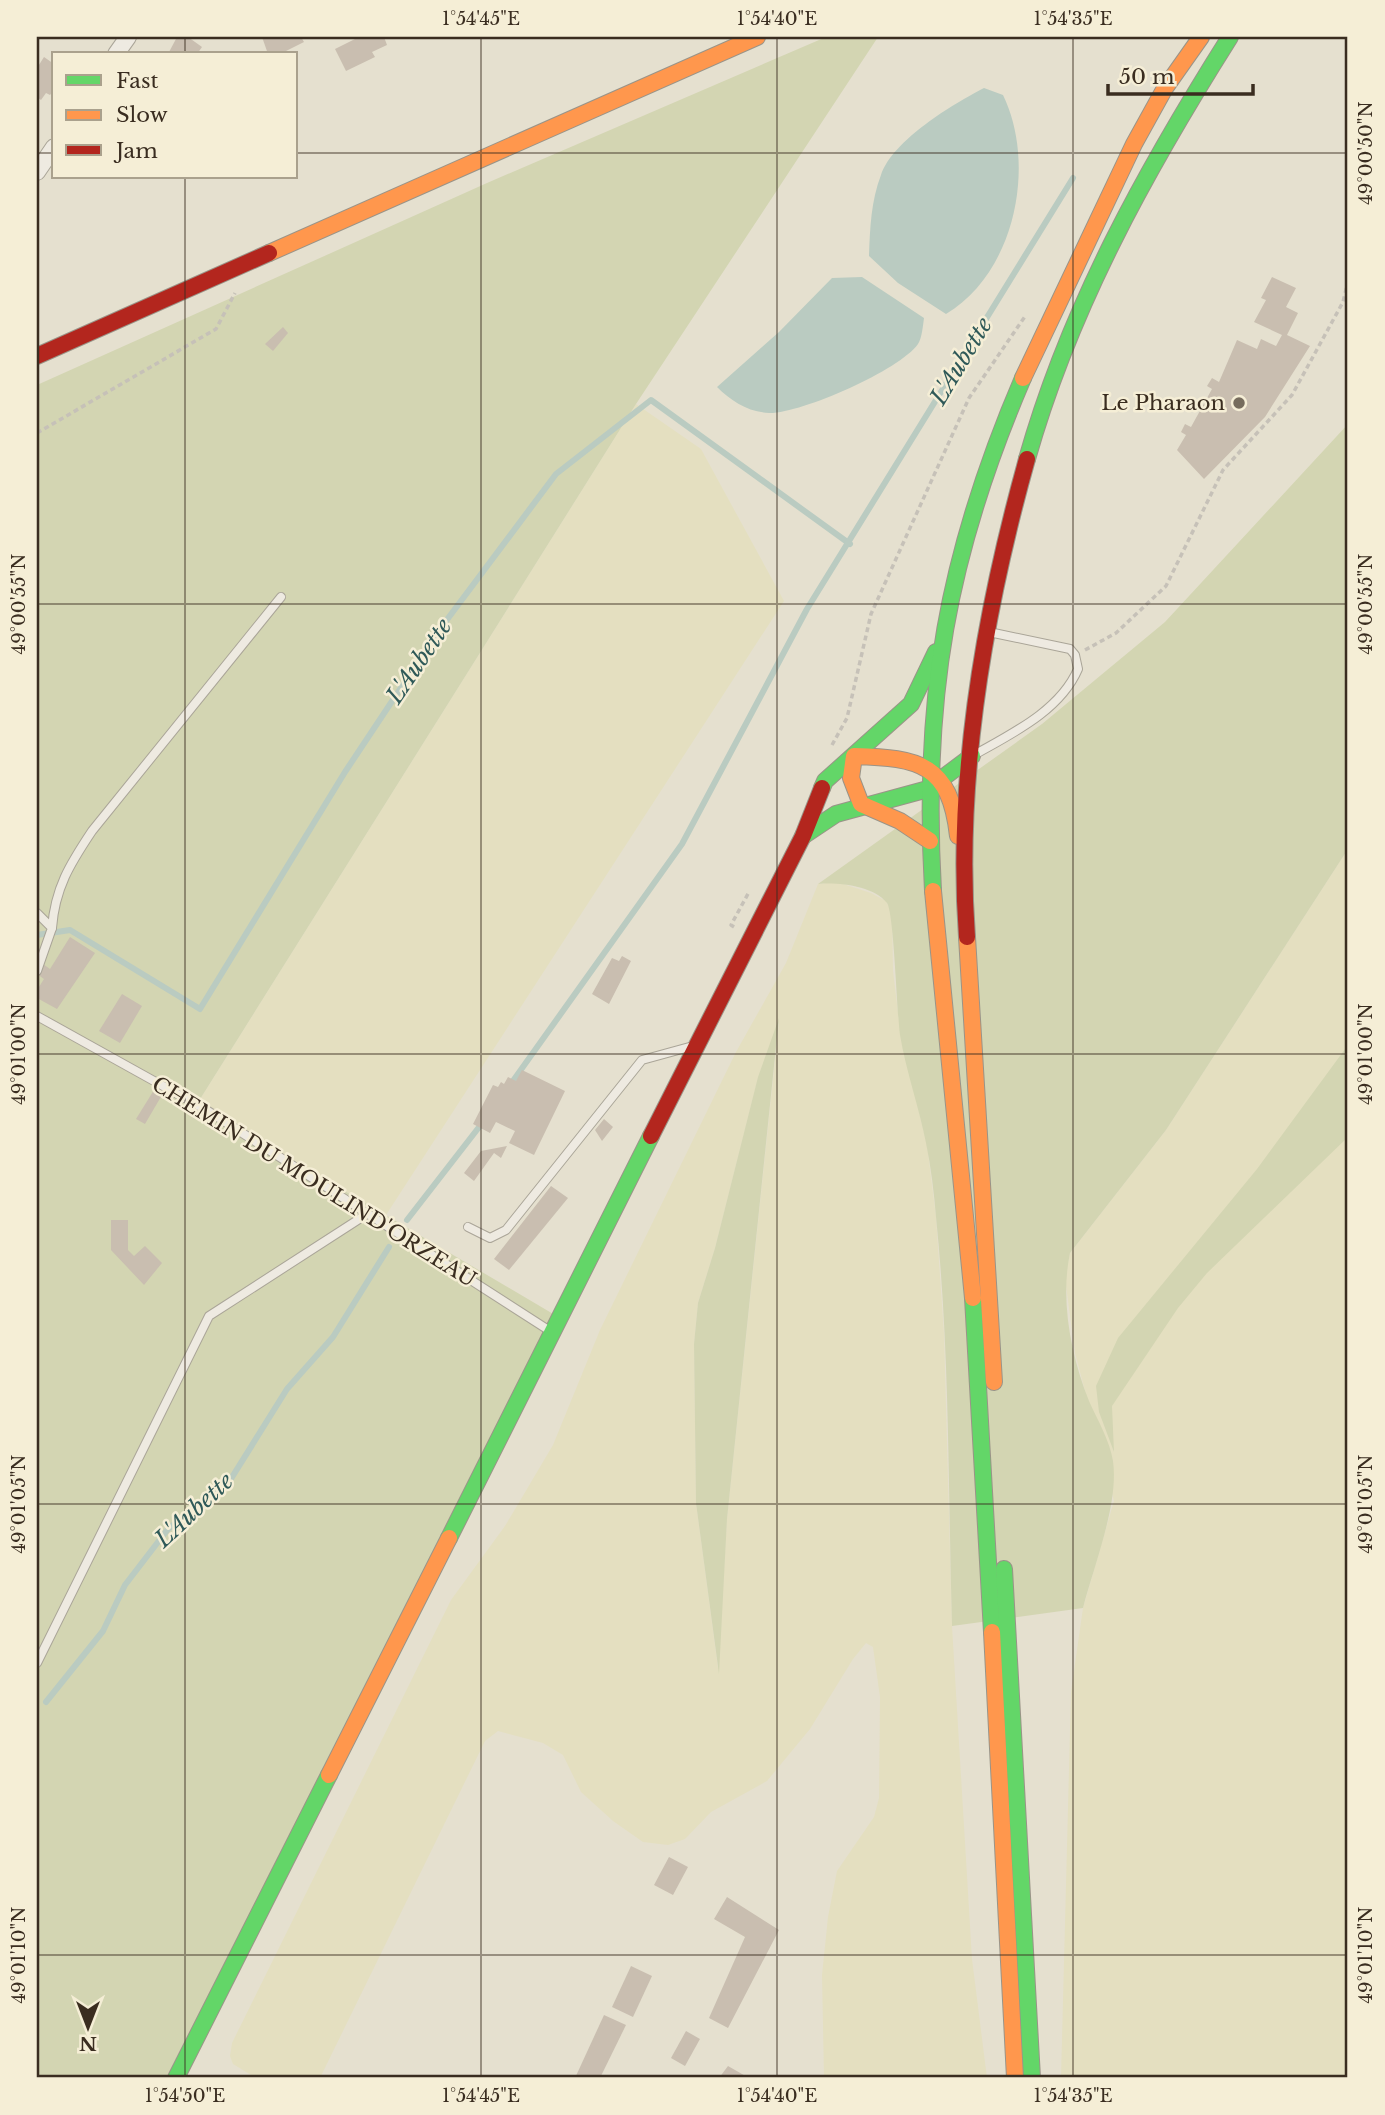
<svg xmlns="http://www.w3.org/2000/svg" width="1385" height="2115" font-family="'Libre Baskerville',serif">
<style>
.farmland{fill:#e4dfc0;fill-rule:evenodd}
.green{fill:#d3d5b2}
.water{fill:#bacbc1}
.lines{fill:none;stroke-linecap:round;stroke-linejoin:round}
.stream{stroke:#bacbc1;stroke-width:6}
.building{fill:#c9beb0}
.lane-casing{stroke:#aaa598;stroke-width:10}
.street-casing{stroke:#aaa598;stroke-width:18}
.fast-casing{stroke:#9a9488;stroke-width:18}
.slow-casing{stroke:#9a9488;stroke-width:18}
.jam-casing{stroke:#9a9488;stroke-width:18}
.path{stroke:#c6c1b8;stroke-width:3.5;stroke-dasharray:5 3.5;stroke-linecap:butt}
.lane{stroke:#eeeae1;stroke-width:8}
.street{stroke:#eeeae1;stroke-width:16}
.fast{stroke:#63d668;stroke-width:16}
.slow{stroke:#ff974d;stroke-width:16}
.jam{stroke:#b3261e;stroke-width:16}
.ticks{fill:none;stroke:#3a2d20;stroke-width:2;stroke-opacity:0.45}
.poi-dot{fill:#766c5d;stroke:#f5eed6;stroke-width:2.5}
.labels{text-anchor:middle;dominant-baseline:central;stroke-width:5;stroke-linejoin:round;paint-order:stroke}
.poi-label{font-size:21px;fill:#3a2d20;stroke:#f5eed6;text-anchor:end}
.street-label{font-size:21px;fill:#3a2d20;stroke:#f5eed6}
.water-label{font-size:23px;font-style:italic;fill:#2f5958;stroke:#f5eed6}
.neatline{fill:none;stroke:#3a2d20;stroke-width:2.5}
.ticks-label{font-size:18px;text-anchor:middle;fill:#3a2d20}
</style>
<rect width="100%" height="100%" fill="#e5e0cf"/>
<g class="farmland">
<polygon points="636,404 701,449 784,601 386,1215 197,1104"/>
<polygon points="1348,849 1348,2078 1061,2078 1071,1692 1083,1608 1114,1501 1075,1353 1065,1278 1070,1253 1166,1130"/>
<path d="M837,882L871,893L886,901L892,913L893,971L901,1037L927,1145L936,1217L944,1334L952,1626L972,1959L987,2078H824L822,1975L828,1917L837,1871L874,1817L879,1798L880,1697L873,1647L866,1643L853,1659L810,1729L767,1781L711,1812L685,1839L668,1845L643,1842L613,1821L581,1792L563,1755L543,1743L498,1731L485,1741L320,2078H256L233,2064L230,2056L232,2043L451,1600L505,1526L553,1445L600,1330L736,1052L786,963L818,884ZM779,1022L727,1519L718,1668L696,1503L694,1344L698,1303L715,1248L758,1078Z"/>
</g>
<g class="green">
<polygon points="826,37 878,37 636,404 197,1104 560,1318 166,2078 37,2078 37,385 487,183"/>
<path d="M1348,424V849L1166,1130L1070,1253C1060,1300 1071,1356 1089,1401C1097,1419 1110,1441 1113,1461C1119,1504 1094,1565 1083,1608L952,1626C948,1490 950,1353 936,1217C934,1193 931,1167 926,1143C919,1107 906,1071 900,1035C897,1013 894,913 887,903C874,886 838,882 818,884L1042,724L1165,622Z"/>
<polygon points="779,1018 727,1519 719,1674 696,1503 694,1344 698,1303 715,1248 758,1077"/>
<polygon points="1348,1045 1348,1137 1207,1273 1178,1308 1112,1406 1114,1452 1099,1412 1096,1386 1118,1338 1257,1169"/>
</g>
<g class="water">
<path d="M984,88L1003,95C1037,165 1015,273 946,314L898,283L869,256C870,228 871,201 881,175C893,140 953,104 984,88Z"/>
<path d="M862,277L924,318C923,325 922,338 918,344C900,370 800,414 769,413C748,412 731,401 717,387L779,332L832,278Z"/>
</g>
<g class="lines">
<g class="stream">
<polyline points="37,935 70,930 200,1009 345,772 440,629 556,474 651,400 850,544"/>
<polyline points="510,1085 682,844 807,609 1073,178"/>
<polyline points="407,1220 483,1122"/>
<polyline points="46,1702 103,1631 125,1585 168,1529 229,1482 287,1389 333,1337 389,1247"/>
</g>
</g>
<g class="building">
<polygon points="177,37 188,37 202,47 197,54 168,54"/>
<polygon points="262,37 301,37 304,42 280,54 268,54"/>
<polygon points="354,37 384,37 387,45 372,52 375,57 346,71 335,49 355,39"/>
<polygon points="44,57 54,64 54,90 50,95 46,93 41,100 37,97 37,68"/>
<polygon points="1272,277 1296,288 1286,307 1298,313 1287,335 1310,346 1265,417 1204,479 1177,450 1186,435 1181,432 1185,424 1191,427 1212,389 1207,386 1212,378 1219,382 1237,340 1257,349 1261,339 1276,346 1282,335 1254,322 1266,300 1261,298"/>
<polygon points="283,327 288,333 273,351 265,344"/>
<polygon points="70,937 95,953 57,1009 37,998 37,990 44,979 37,974 43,964 50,969"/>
<polygon points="622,956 631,961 609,1004 592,994 612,958 619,961"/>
<polygon points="122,994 142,1006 120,1043 99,1031"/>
<polygon points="522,1070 565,1091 534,1155 509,1143 515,1131 496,1122 490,1133 473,1124 493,1085 498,1087 501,1082 504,1084 508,1077 516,1081"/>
<polygon points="154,1090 162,1095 145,1124 136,1119"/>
<polygon points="604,1119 613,1127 602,1141 595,1130"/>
<polygon points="507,1146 501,1158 494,1153 474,1181 464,1173 481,1151"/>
<polygon points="551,1186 568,1198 509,1270 494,1259"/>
<polygon points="111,1220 128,1220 128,1250 134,1256 145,1246 162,1263 144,1285 111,1250"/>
<polygon points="669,1857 688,1867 673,1895 654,1885"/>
<polygon points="727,1897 779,1930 728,2028 709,2018 745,1937 714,1919"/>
<polygon points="631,1966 652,1976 633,2017 612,2007"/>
<polygon points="604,2015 626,2025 600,2078 575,2078"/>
<polygon points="686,2031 700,2039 685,2066 671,2058"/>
<polygon points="728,2066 749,2078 719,2078"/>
</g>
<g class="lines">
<g class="lane-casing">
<g id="lane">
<path d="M974,755C1011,734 1060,711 1078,669L1075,655L1070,649L989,632"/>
<polyline points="37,913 52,928 37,971"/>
<path d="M52,928C55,888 70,864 92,831L281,597"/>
<polyline points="37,1016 208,1111 550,1331"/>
<polyline points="468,1227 490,1238 506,1230 642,1060 693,1046"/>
<polyline points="37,1663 209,1316 367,1214"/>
</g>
</g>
<g class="street-casing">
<g id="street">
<polyline points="116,54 128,37"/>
<polyline points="37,172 54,147"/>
</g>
</g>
<g class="fast-casing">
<g id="fast">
<path d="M1027,459C1070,307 1146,170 1230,37"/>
<polyline points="822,788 825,781 911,704 936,652"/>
<polyline points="803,836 836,814 928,789 972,756"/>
<path d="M933,891C922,698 947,555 1023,378"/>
<polyline points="973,1298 992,1632"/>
<polyline points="449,1538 651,1136"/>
<polyline points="1004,1569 1032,2078"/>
<polyline points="176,2078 329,1775"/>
</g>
</g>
<g class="slow-casing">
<g id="slow">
<polyline points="269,253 757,37"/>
<polyline points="1023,378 1134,144 1165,88 1201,37"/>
<path d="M930,841L900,821L861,804L851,778L854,756C920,758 950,764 958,836"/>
<polyline points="933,891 973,1298"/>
<polyline points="967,937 994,1382"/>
<polyline points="992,1632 1015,2078"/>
<polyline points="329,1775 449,1538"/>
</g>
</g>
<g class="jam-casing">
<g id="jam">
<polyline points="37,356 269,253"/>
<path d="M967,937C955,777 984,613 1027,459"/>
<polyline points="651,1136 803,836 822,788"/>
</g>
</g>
<g class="path">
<polyline points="37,433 216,329 235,293"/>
<polyline points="1085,650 1116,633 1166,586 1223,470 1292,395 1343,302 1348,281"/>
<polyline points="832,745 847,718 871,614 969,398 1026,315"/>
<polyline points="734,927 731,925 749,892"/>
</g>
<use href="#lane" class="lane"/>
<use href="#street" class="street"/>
<use href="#fast" class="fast"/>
<use href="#slow" class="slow"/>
<use href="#jam" class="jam"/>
</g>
<path class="ticks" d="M185,37V54M481,37V2078M777,37V2078M1073,37V2078M37,153H54M296,153H1348M185,177V2078M37,604H1348M37,1054H1348M37,1504H1348M37,1955H1348"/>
<circle class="poi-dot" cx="1239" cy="403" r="7"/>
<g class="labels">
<g class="poi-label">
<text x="1225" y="403">Le Pharaon</text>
</g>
<g class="street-label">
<text transform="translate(314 1182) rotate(32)">CHEMIN DU MOULIND'ORZEAU</text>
</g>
<g class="water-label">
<text transform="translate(961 361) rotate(-59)">L'Aubette</text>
<text transform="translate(419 661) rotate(-56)">L'Aubette</text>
<text transform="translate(194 1510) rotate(-43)">L'Aubette</text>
</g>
</g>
<rect width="1385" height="2115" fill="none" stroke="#f5eed6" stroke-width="77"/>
<rect x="52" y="52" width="245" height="126" fill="#f5eed6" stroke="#aaa18d" stroke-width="2"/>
<rect x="66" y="75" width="35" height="10" fill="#63d668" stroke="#aaa18d" stroke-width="2"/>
<text x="116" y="88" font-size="21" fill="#3a2d20">Fast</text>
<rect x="66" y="110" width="35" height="10" fill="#ff974d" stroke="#aaa18d" stroke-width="2"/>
<text x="116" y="122" font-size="21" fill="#3a2d20">Slow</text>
<rect x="66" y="145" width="35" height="10" fill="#b3261e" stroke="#aaa18d" stroke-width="2"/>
<text x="116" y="158" font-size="21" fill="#3a2d20">Jam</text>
<g transform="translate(88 2027) rotate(180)" stroke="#f5eed6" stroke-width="5" paint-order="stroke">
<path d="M0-5L12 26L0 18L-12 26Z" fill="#3a2d20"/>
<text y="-10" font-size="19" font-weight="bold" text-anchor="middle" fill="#3a2d20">N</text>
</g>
<path d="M1108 84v10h145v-10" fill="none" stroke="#3a2d20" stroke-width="3.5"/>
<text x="1119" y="84" font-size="21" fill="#3a2d20" stroke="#f5eed6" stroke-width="5" paint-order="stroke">50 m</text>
<rect x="38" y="38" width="1308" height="2038" class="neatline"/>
<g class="ticks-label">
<text x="481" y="25">1°54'45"E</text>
<text x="777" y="25">1°54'40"E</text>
<text x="1073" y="25">1°54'35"E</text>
<text transform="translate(1366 153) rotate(-90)" y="6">49°00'50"N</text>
<text transform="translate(1366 604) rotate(-90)" y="6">49°00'55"N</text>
<text transform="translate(19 604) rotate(-90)" y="6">49°00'55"N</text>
<text transform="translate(1366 1054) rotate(-90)" y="6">49°01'00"N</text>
<text transform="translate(19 1054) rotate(-90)" y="6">49°01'00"N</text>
<text transform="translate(1366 1504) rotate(-90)" y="6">49°01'05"N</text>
<text transform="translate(19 1504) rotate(-90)" y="6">49°01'05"N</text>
<text transform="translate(1366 1955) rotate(-90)" y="6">49°01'10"N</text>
<text transform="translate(19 1955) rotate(-90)" y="6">49°01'10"N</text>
<text x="185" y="2102">1°54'50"E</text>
<text x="481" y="2102">1°54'45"E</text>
<text x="777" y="2102">1°54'40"E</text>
<text x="1073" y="2102">1°54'35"E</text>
</g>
</svg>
